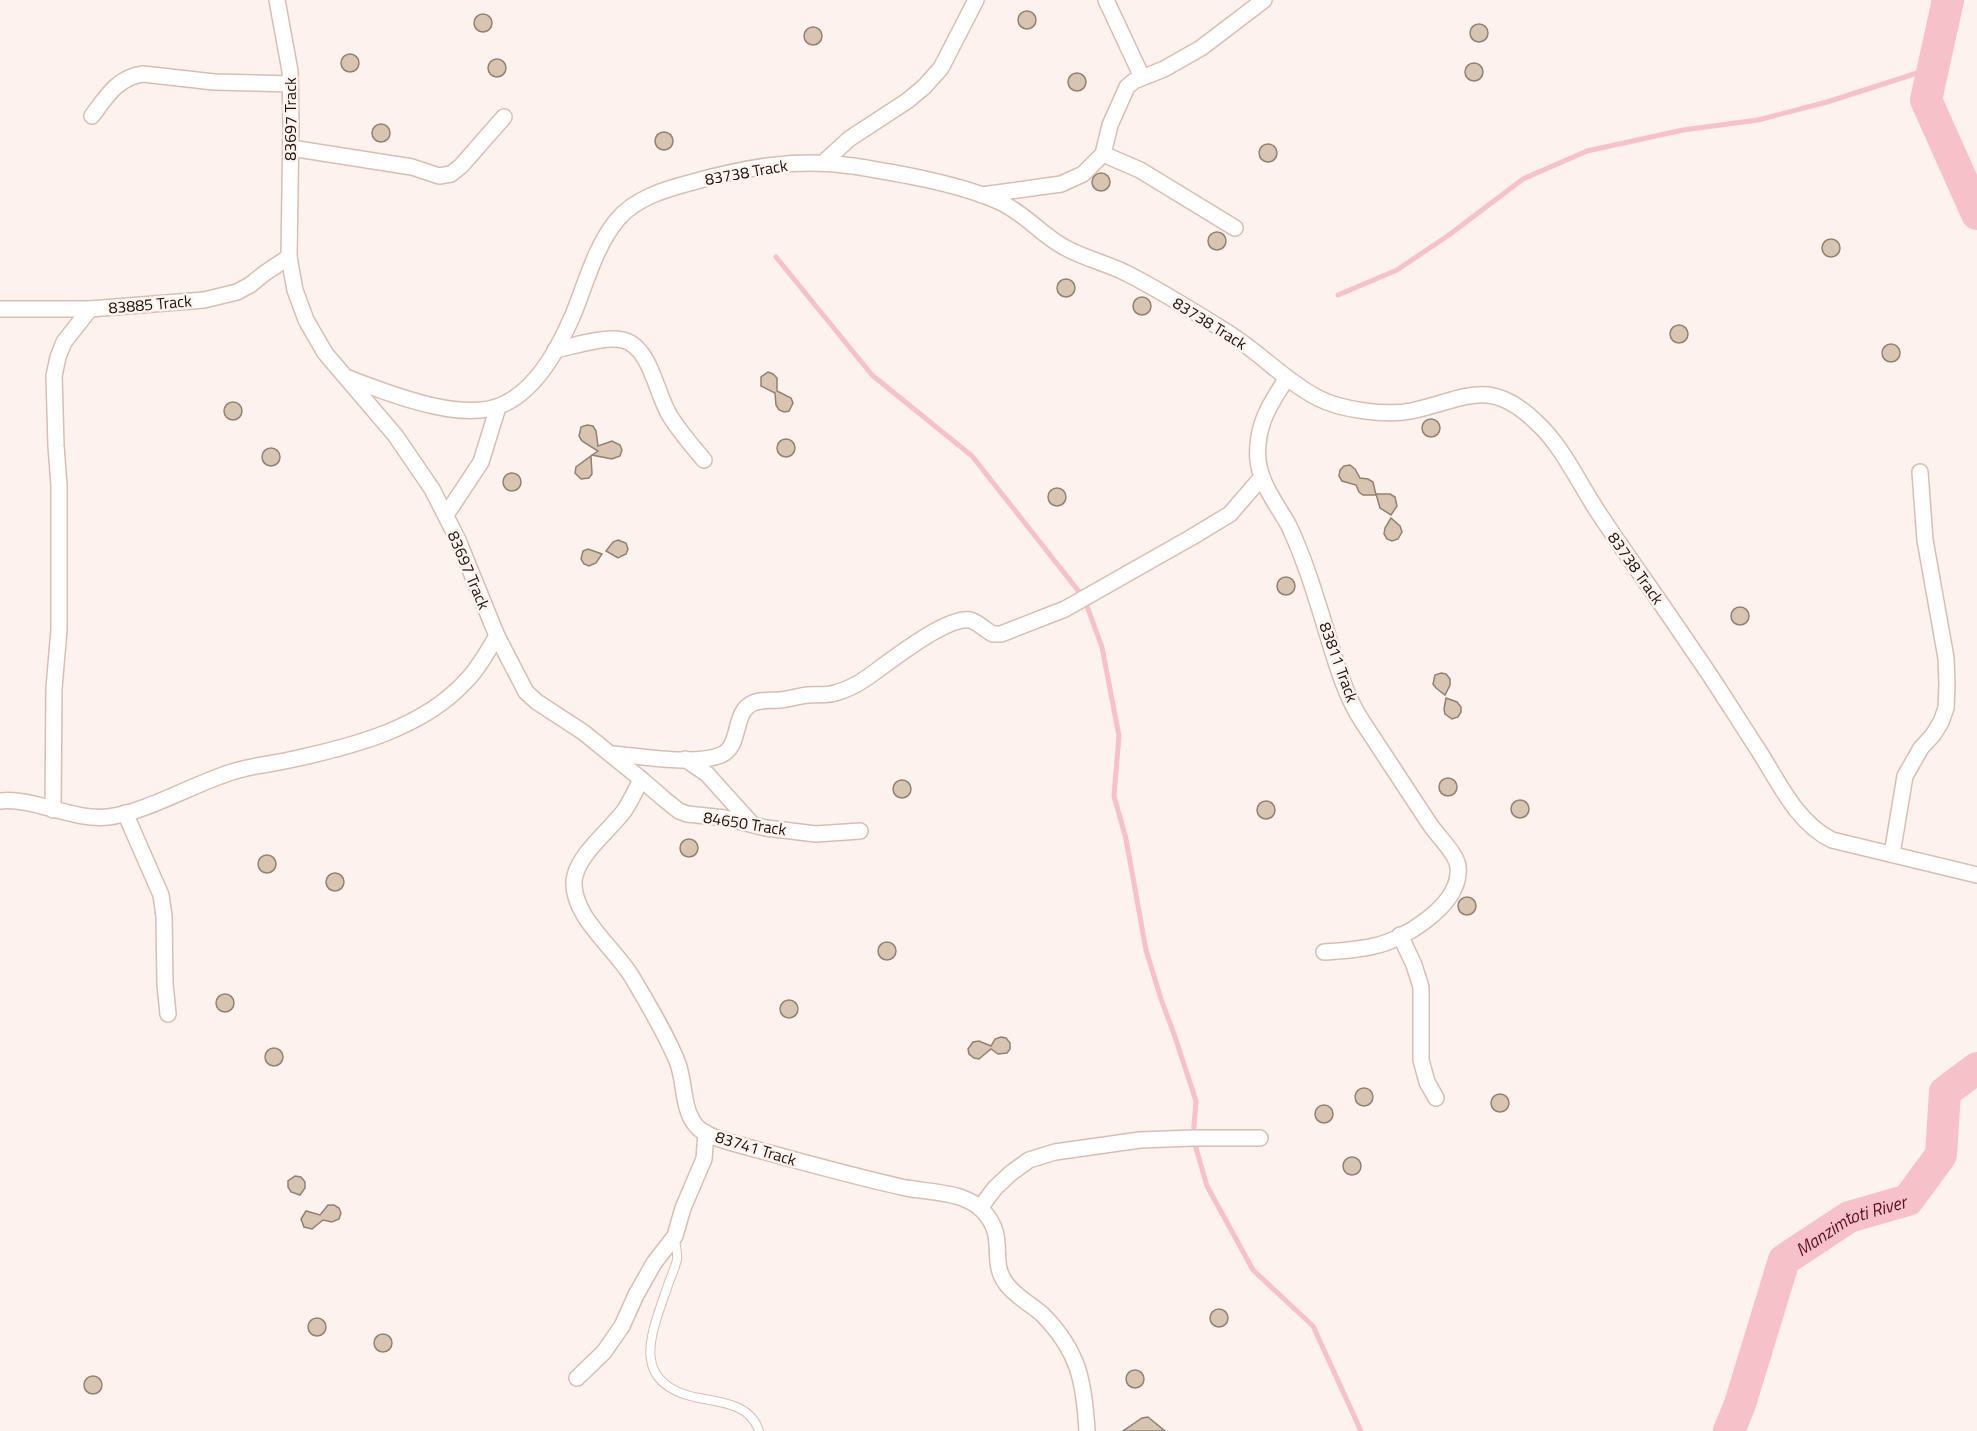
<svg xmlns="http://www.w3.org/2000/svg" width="1977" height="1431" font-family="'Titillium Web',sans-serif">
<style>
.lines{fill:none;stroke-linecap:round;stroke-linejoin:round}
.stream{stroke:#f7c1c9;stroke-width:5}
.river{stroke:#f7c1c9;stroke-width:32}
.building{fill:#d7c4b1;stroke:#93816f;stroke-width:1.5}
.service-casing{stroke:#d8beb2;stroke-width:10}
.minor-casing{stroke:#d8beb2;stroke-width:18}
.service{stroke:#fff;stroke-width:8}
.minor{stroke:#fff;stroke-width:15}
.labels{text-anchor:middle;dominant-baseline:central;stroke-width:5;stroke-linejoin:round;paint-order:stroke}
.street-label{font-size:16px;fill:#1c130f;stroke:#fdf2ed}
.water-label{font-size:18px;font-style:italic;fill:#5c1126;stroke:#fdf2ed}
</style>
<rect width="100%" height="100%" fill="#fdf2ed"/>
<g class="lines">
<g class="stream">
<polyline points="776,257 872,375 972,456 1084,598 1102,647 1119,736 1114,796 1126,839 1146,950 1161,999 1174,1034 1196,1101 1193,1138 1207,1186 1253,1270 1313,1326 1361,1431"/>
<polyline points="1338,295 1397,270 1449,235 1523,179 1587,151 1683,130 1758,120 1827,102 1933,68"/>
</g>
<g class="river">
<polyline points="1948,0 1926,100 1977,214"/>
<path id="s1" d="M1729,1431L1740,1404L1784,1260L1849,1217L1908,1200L1941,1155L1945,1092L1977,1068"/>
</g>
</g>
<g class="building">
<circle cx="1027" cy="20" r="9"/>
<circle cx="483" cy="23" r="9"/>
<circle cx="1479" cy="33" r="9"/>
<circle cx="813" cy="36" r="9"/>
<circle cx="350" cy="63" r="9"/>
<circle cx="497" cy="68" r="9"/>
<circle cx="1474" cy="72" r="9"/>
<circle cx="1077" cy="82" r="9"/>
<circle cx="381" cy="133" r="9"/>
<circle cx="664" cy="141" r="9"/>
<circle cx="1268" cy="153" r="9"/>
<circle cx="1101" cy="182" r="9"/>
<circle cx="1217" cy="241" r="9"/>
<circle cx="1831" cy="248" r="9"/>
<circle cx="1066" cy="288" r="9"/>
<circle cx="1142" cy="306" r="9"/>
<circle cx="1679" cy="334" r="9"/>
<circle cx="1891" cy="353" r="9"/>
<polygon points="768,372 773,374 777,378 777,391 791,398 793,403 789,411 784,412 779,410 776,405 775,393 761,386 761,377"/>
<circle cx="233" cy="411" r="9"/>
<circle cx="1431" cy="428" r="9"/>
<polygon points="587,425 593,426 596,431 598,446 612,441 620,445 622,450 620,456 612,459 592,455 598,451 582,441 579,436 581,427"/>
<circle cx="786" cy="448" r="9"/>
<circle cx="271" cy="457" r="9"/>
<polygon points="591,456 592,474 589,478 581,479 575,473 576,467"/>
<polygon points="1350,465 1355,469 1360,478 1368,479 1373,482 1376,495 1363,495 1359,492 1356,485 1342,481 1339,476 1340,470 1344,466"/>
<circle cx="512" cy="482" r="9"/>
<circle cx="1057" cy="497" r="9"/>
<polygon points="1376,494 1390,494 1395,497 1397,506 1391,515 1380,508"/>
<polygon points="1391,518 1400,526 1402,532 1398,539 1392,541 1387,539 1384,534 1385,528"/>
<polygon points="618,540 626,543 628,549 626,554 618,558 606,551 613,542"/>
<polygon points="588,549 602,554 596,563 589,566 584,564 581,559 583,551"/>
<circle cx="1286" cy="586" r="9"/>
<circle cx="1740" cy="616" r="9"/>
<polygon points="1441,673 1446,674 1450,679 1450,685 1445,695 1436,688 1433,684 1435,675"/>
<polygon points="1446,698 1457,702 1461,707 1461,712 1458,717 1452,719 1445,714 1444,709"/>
<circle cx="1448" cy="787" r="9"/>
<circle cx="902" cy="789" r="9"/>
<circle cx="1520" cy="809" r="9"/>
<circle cx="1266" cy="810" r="9"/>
<circle cx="689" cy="848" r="9"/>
<circle cx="267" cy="864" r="9"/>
<circle cx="335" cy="882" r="9"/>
<circle cx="1467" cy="906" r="9"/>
<circle cx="887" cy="951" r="9"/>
<circle cx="225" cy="1003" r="9"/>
<circle cx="789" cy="1009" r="9"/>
<polygon points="1001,1037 1006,1038 1010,1043 1010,1049 1007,1053 998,1054 991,1049 979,1059 974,1058 969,1054 968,1049 973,1042 979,1041 991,1046 995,1039"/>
<circle cx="274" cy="1057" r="9"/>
<circle cx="1364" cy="1097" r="9"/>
<circle cx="1500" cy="1103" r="9"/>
<circle cx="1324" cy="1114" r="9"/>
<circle cx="1352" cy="1166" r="9"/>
<polygon points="295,1176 301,1177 305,1182 305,1188 300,1195 291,1192 288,1187 288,1181"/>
<polygon points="328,1205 334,1205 339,1208 341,1213 339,1219 332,1222 323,1220 312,1229 304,1227 301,1219 306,1211 320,1215"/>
<circle cx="1219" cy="1318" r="9"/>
<circle cx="317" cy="1327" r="9"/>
<circle cx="383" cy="1343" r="9"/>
<circle cx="1135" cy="1379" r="9"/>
<circle cx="93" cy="1385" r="9"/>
<polygon points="1148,1417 1165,1431 1123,1431 1142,1418"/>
</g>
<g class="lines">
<g class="service-casing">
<path id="service" d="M675,1237C675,1244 678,1253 677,1260C675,1267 672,1275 669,1282C654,1328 626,1381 694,1397C719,1402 750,1403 759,1431"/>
</g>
<g class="minor-casing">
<g id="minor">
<path d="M277,0L290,71L291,126L289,257L295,290L306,320L325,353L395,435L432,489L458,540L497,636L526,692L537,702L583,732L641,779C636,790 631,801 624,811C610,830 576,856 574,881C572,917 615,948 632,977C648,1004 665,1032 677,1061C685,1080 682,1106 694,1123C701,1134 717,1138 729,1142C788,1158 847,1175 906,1188C924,1191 943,1192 960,1197C968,1200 978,1205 983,1211C1009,1238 987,1262 1008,1286C1018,1298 1032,1305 1043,1315C1079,1352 1084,1381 1087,1431"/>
<polyline points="1106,0 1142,77"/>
<path d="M92,116C106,97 118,77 143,74L214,82L290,84"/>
<polyline points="291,148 412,167 439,176 451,174 461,166 504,117"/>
<polyline points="1103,154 1140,170 1235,228"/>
<polyline points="823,163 849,139 907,101 924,87 941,68 976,0"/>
<polyline points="982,195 1061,184 1083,174 1103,154 1110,125 1127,87 1134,81 1164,69 1201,48 1264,0"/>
<polyline points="0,309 90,309 204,300 237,292 250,285 265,273 289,257"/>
<path d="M555,350C574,346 604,336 623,340C651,347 656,394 670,416C680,432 692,446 704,460"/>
<path d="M348,378C388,393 463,424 504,404C538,388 559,347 573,315C586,283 595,247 617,220C635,198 666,189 693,182C747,167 797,158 853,166C897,173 962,184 1002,203C1025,214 1042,235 1064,247C1083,258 1106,263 1126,273C1162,291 1198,314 1233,336C1262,355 1287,382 1318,398C1341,410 1386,416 1411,411C1464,400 1488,376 1535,421C1563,446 1579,484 1600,515C1630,560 1662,604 1692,649C1714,680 1734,713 1755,745C1777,778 1795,822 1832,840L1977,875"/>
<path d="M1287,378C1269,405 1255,427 1258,461C1261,485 1278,506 1289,526C1305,560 1316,597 1327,633C1336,663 1345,695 1362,721C1384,755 1407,789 1429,823C1437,835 1447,844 1454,856C1457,861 1459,867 1458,873C1457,906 1404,940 1374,946C1358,950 1341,951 1324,952"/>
<polyline points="446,515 481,462 498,407"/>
<path d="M612,754C640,756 695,766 721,755C742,746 732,712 753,703C762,699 772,701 780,700C790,699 798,696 808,695C816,694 826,696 835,693C846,690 858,684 868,677C888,663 946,616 970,620C978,622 985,630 993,634H1001L1065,609L1192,537L1230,514L1262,477"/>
<polyline points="685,759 707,774 751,823"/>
<polyline points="641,779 664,799 679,811 687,814 725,818 766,828 816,834 860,831"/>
<path d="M0,801C33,797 73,821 108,817C147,812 193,784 232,772C252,765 274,764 294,759C354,746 423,728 466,681C479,668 487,652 497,636"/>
<polyline points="53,810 54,688 59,630 59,485 56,446 54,376 58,357 64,342 90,309"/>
<polyline points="125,813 161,895 164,916 165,984 168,1014"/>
<polyline points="1892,854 1905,776 1921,748 1933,735 1941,722 1946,708 1947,685 1946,658 1925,540 1920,472"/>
<polyline points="1400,935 1414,965 1421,987 1421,1060 1427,1082 1436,1098"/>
<polyline points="980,1208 995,1188 1011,1173 1029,1160 1055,1152 1140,1140 1193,1138 1260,1138"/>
<polyline points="577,1378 604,1352 622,1326 636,1295 654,1263 675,1236 683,1208 704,1159 706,1133"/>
</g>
</g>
<use href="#service" class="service"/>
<use href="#minor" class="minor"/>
</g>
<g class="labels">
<g class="street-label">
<text transform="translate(290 119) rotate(-90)">83697 Track</text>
<text transform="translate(746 172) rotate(-10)">83738 Track</text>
<text transform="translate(150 304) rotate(-5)">83885 Track</text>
<text transform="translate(1210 323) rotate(32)">83738 Track</text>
<text transform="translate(1636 568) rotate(55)">83738 Track</text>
<text transform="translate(469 570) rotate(67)">83697 Track</text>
<text transform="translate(1339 662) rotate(70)">83811 Track</text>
<text transform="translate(745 823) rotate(9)">84650 Track</text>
<text transform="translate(756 1148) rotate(17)">83741 Track</text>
</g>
<g class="water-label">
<text stroke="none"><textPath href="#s1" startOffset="256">Manzimtoti River</textPath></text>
</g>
</g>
</svg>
